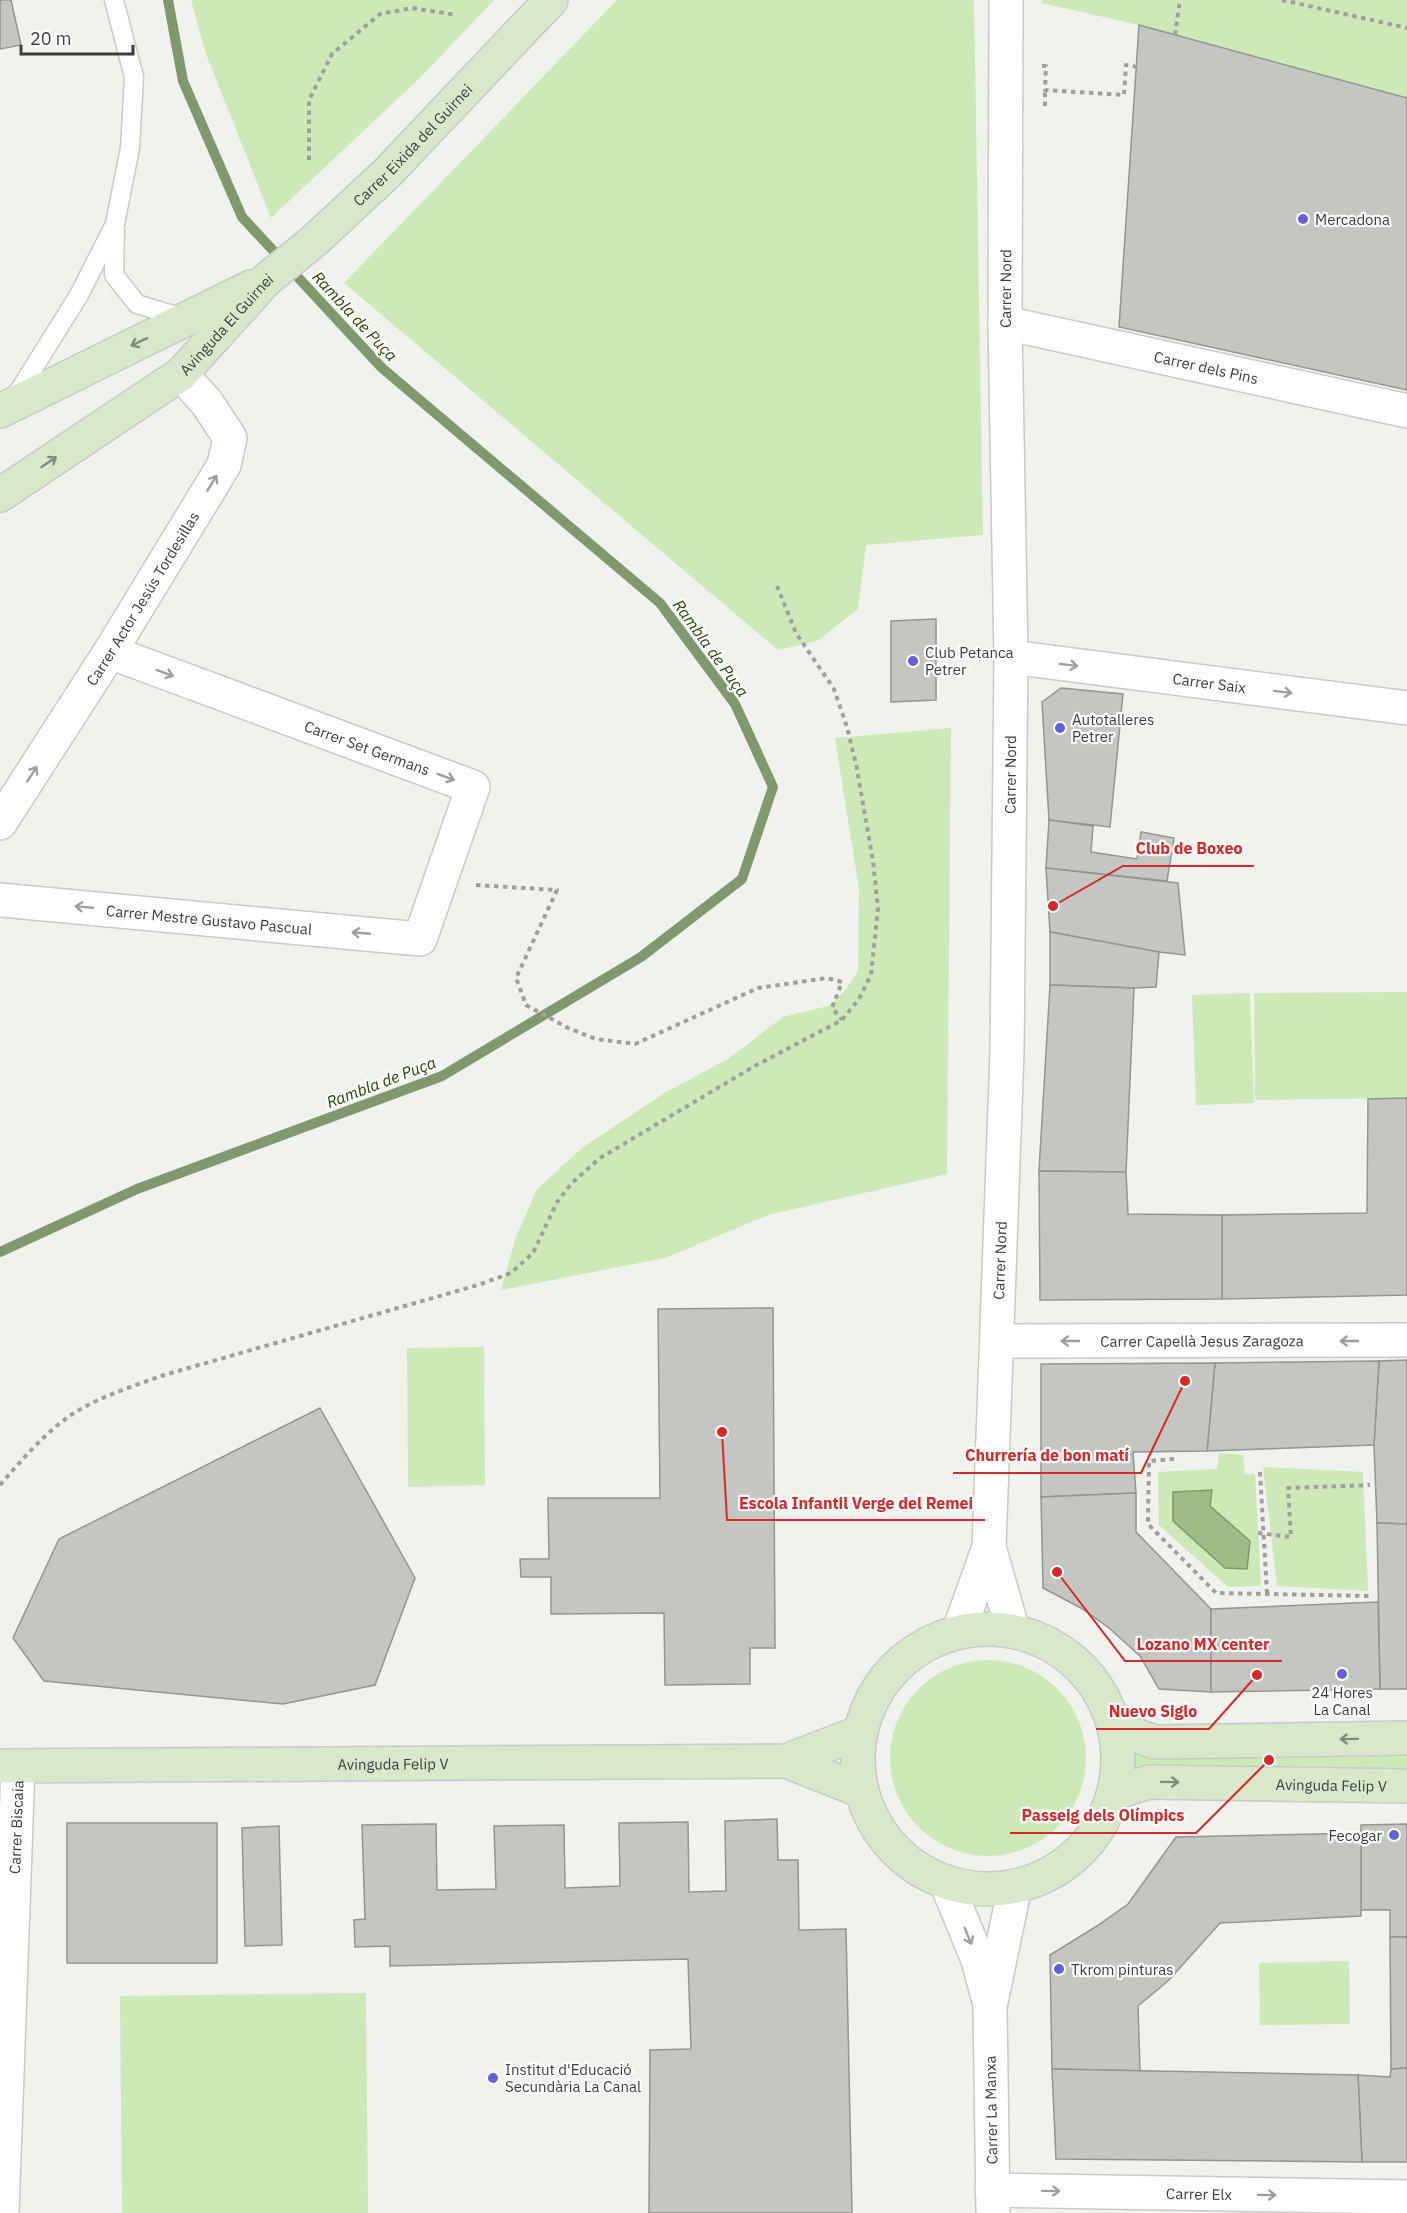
<svg xmlns="http://www.w3.org/2000/svg" width="1407" height="2213" font-family="'IBM Plex Sans',sans-serif">
<style>
.green{fill:#cde9b7}
.water{fill:#9ebd84;stroke:#81976e;stroke-width:1.5}
.lines{fill:none;stroke-linecap:round;stroke-linejoin:round}
.stream{stroke:#81976e;stroke-width:10}
.building{fill:#c4c6c2;stroke:#929591;stroke-width:1.5}
.lane-casing{stroke:#c8cac6;stroke-width:21}
.street-casing{stroke:#c8cac6;stroke-width:36}
.secondary-casing{stroke:#c8cac6;stroke-width:36}
.path{stroke:#9ea09d;stroke-width:4;stroke-dasharray:4.5 4.5;stroke-linecap:butt}
.lane{stroke:#fff;stroke-width:18}
.street{stroke:#fff;stroke-width:33}
.secondary{stroke:#d9e8ca;stroke-width:33}
.oneway{stroke:#838a7b}
.oneway2{stroke:#9e9e9d}
.poi-dot{fill:#665fd8;stroke:#fff;stroke-width:2}
.labels{text-anchor:middle;dominant-baseline:central;stroke-width:4.5;stroke-linejoin:round;paint-order:stroke}
.street-label{font-size:15px;fill:#3c3d3b;stroke:#fff}
.poi-label{font-size:15px;fill:#3c3d3b;stroke:#fff;text-anchor:start}
.water-label{font-size:16px;font-style:italic;fill:#254101;stroke:#fff}
.leader{fill:none;stroke:#d62828;stroke-width:2}
.callout-dot{fill:#d62828;stroke:#fff;stroke-width:2}
.callout-label{font-size:16px;text-anchor:middle;font-weight:bold;fill:#d62828;stroke:#fff;stroke-width:4.5;stroke-linejoin:round;paint-order:stroke}
</style>
<rect width="100%" height="100%" fill="#f0f2ee"/>
<g class="green">
<polygon points="191,0 494,0 423,75 271,218 206,54"/>
<polygon points="617,0 974,0 983,535 866,545 858,609 817,641 778,650 344,283"/>
<polygon points="1042,0 1407,0 1407,98 1139,25 1042,3"/>
<polygon points="951,728 947,1174 768,1215 665,1258 501,1290 516,1237 537,1189 582,1148 666,1092 728,1059 783,1017 828,1006 844,992 858,971 859,889 835,738"/>
<polygon points="1407,992 1407,1098 1255,1100 1254,993"/>
<polygon points="1250,993 1254,1103 1196,1105 1192,995"/>
<polygon points="484,1347 485,1485 408,1487 407,1348"/>
<polygon points="1219,1453 1243,1455 1245,1474 1255,1474 1261,1586 1228,1587 1159,1525 1158,1472 1217,1469"/>
<polygon points="1263,1467 1363,1472 1368,1591 1277,1586"/>
<circle cx="988" cy="1758" r="98"/>
<polygon points="1407,1743 1407,1775 1131,1774 1131,1746"/>
<polygon points="1349,1961 1350,2024 1260,2025 1259,1963"/>
<polygon points="366,1993 368,2213 122,2213 120,1996"/>
</g>
<polygon class="water" points="1212,1490 1210,1506 1250,1541 1247,1569 1225,1568 1173,1521 1173,1492"/>
<g class="lines">
<polyline class="stream" points="0,1252 137,1189 442,1076 641,957 742,879 773,787 735,704 660,603 382,368 242,217 183,81 168,0"/>
</g>
<g class="building">
<polygon points="0,0 11,0 21,45 0,49"/>
<polygon points="1139,25 1407,98 1407,390 1119,327"/>
<polygon points="936,619 936,700 891,702 891,621"/>
<polygon points="1061,688 1123,694 1110,827 1049,820 1042,702"/>
<polygon points="1049,820 1093,826 1091,852 1137,859 1141,832 1174,838 1167,881 1046,868"/>
<polygon points="1046,868 1178,883 1185,955 1159,952 1050,932"/>
<polygon points="1050,932 1159,952 1156,987 1134,988 1050,985"/>
<polygon points="1050,985 1134,988 1126,1172 1039,1171"/>
<polygon points="1407,1098 1407,1295 1222,1299 1222,1215 1367,1213 1368,1099"/>
<polygon points="1039,1171 1126,1172 1128,1214 1222,1215 1222,1299 1040,1300"/>
<polygon points="773,1308 775,1648 750,1648 750,1684 665,1685 664,1613 551,1614 551,1577 521,1577 520,1559 549,1559 548,1498 660,1498 658,1309"/>
<polygon points="1407,1360 1407,1524 1377,1523 1374,1445 1379,1361"/>
<polygon points="1379,1361 1374,1445 1207,1451 1215,1363"/>
<polygon points="1215,1363 1207,1451 1133,1452 1136,1493 1041,1497 1041,1364"/>
<polygon points="320,1408 415,1578 375,1685 283,1704 44,1681 13,1638 59,1539"/>
<polygon points="1136,1493 1136,1532 1211,1609 1211,1692 1159,1689 1140,1656 1109,1628 1081,1608 1043,1588 1041,1497"/>
<polygon points="1377,1523 1407,1524 1407,1689 1380,1689"/>
<polygon points="1378,1602 1380,1689 1211,1692 1211,1609"/>
<polygon points="777,1819 778,1860 798,1860 799,1930 846,1929 852,2213 649,2213 650,2050 691,2049 688,1959 390,1966 390,1946 355,1947 354,1920 365,1919 362,1825 436,1824 437,1890 496,1889 494,1826 564,1825 565,1888 620,1886 619,1823 688,1822 689,1892 726,1891 725,1821"/>
<rect x="67" y="1823" width="150" height="140"/>
<polygon points="1407,1824 1407,1937 1390,1937 1390,1910 1361,1910 1361,1825"/>
<polygon points="279,1826 282,1945 245,1946 242,1828"/>
<polygon points="1361,1833 1361,1916 1220,1923 1169,1980 1138,2006 1140,2071 1052,2069 1050,1955 1097,1926 1128,1904 1176,1837"/>
<polygon points="1390,1937 1407,1937 1407,2068 1391,2069"/>
<polygon points="1407,2068 1407,2162 1362,2162 1358,2075 1390,2077 1391,2069"/>
<polygon points="1052,2069 1358,2075 1362,2162 1056,2159"/>
</g>
<g class="lines">
<g class="lane-casing">
<g id="lane">
<polyline points="115,231 114,275 137,304 186,319"/>
<polyline points="14,399 79,295 115,224 130,148 134,77 114,0"/>
</g>
</g>
<g class="street-casing">
<g id="street">
<path id="s1" d="M1005,323L1407,411"/>
<path id="s2" d="M1011,657L1407,708"/>
<path id="s3" d="M0,823L110,652L224,465L230,438L207,403L181,374"/>
<path id="s4" d="M0,900L420,939L473,787L110,652"/>
<path id="s5" d="M998,1341L1407,1340"/>
<polyline points="989,1547 1013,1631"/>
<path id="s6" d="M959,1631L989,1547L1007,1052L1011,657L1005,323L1006,0"/>
<polyline points="946,1882 978,1960 989,2001"/>
<path id="s7" d="M992,2190L1407,2197"/>
<polyline points="993,2211 990,2007 1015,1886"/>
<path id="s8" d="M2,2213L18,1766"/>
</g>
</g>
<g class="secondary-casing">
<g id="secondary">
<polyline points="0,411 251,287"/>
<path id="s9" d="M0,495L181,374L267,279L314,241L387,173L551,0"/>
<circle cx="988" cy="1759" r="130"/>
<polyline points="1115,1728 1155,1742 1407,1738"/>
<polyline points="786,1761 862,1791"/>
<path id="s10" d="M0,1766L786,1761L861,1732"/>
<path id="s11" d="M1114,1793L1149,1782L1407,1786"/>
</g>
</g>
<g class="path">
<polyline points="1282,0 1407,28"/>
<polyline points="1175,35 1180,0"/>
<polyline points="1042,66 1046,66 1045,90 1124,95 1126,65 1138,67"/>
<polyline points="1045,106 1045,90"/>
<polyline points="309,160 309,100 332,54 380,14 412,8 457,15"/>
<polyline points="476,885 557,890 516,978 526,1005 568,1028 596,1039 635,1044 758,988 827,978 842,982 832,1008 842,1020"/>
<polyline points="1174,1459 1149,1461 1148,1524 1216,1593 1372,1596"/>
<polyline points="1260,1472 1267,1593"/>
<path d="M0,1485C22,1460 45,1432 74,1413C101,1396 134,1386 164,1375L478,1285L511,1273L533,1253L557,1202L572,1183L600,1158L753,1067L842,1020L859,999L871,975L878,908L873,861L856,764L847,727L834,689L796,633L777,586"/>
<polyline points="1258,1533 1291,1537 1288,1488 1370,1485"/>
</g>
<use href="#lane" class="lane"/>
<use href="#street" class="street"/>
<use href="#secondary" class="secondary"/>
</g>
<defs><path id="oneway-shaft" d="M-6 0H5M1.5-3L5.5 0L1.5 3" fill="none" stroke-width="1.6" stroke-linecap="round" stroke-linejoin="round" transform="scale(1.5)"/></defs>
<g class="oneway">
<use href="#oneway-shaft" transform="translate(139 342) rotate(154)"/>
<use href="#oneway-shaft" transform="translate(49 462) rotate(-34)"/>
<use href="#oneway-shaft" transform="translate(1349 1739) rotate(179)"/>
<use href="#oneway-shaft" transform="translate(1170 1782) rotate(1)"/>
</g>
<g class="oneway2">
<use href="#oneway-shaft" transform="translate(212 483) rotate(-59)"/>
<use href="#oneway-shaft" transform="translate(1069 665) rotate(7)"/>
<use href="#oneway-shaft" transform="translate(165 673) rotate(20)"/>
<use href="#oneway-shaft" transform="translate(1283 692) rotate(7)"/>
<use href="#oneway-shaft" transform="translate(32 774) rotate(-57)"/>
<use href="#oneway-shaft" transform="translate(446 777) rotate(20)"/>
<use href="#oneway-shaft" transform="translate(84 907) rotate(-175)"/>
<use href="#oneway-shaft" transform="translate(361 933) rotate(-175)"/>
<use href="#oneway-shaft" transform="translate(1070 1341) rotate(180)"/>
<use href="#oneway-shaft" transform="translate(1349 1341) rotate(180)"/>
<use href="#oneway-shaft" transform="translate(968 1936) rotate(68)"/>
<use href="#oneway-shaft" transform="translate(1051 2191) rotate(1)"/>
<use href="#oneway-shaft" transform="translate(1267 2195) rotate(1)"/>
</g>
<g class="poi-dot">
<circle cx="1303" cy="219" r="6"/>
<circle cx="913" cy="661" r="6"/>
<circle cx="1060" cy="728" r="6"/>
<circle cx="1342" cy="1674" r="6"/>
<circle cx="1394" cy="1835" r="6"/>
<circle cx="1059" cy="1969" r="6"/>
<circle cx="493" cy="2078" r="6"/>
</g>
<g class="labels">
<g class="street-label">
<text stroke="none"><textPath href="#s9" startOffset="544">Carrer Eixida del Guirnei</textPath></text>
<text stroke="none"><textPath href="#s6" startOffset="1348">Carrer Nord</textPath></text>
<text stroke="none"><textPath href="#s9" startOffset="285">Avinguda El Guirnei</textPath></text>
<text stroke="none"><textPath href="#s1" startOffset="206">Carrer dels Pins</textPath></text>
<text stroke="none"><textPath href="#s3" startOffset="266">Carrer Actor Jesús Tordesillas</textPath></text>
<text stroke="none"><textPath href="#s2" startOffset="200">Carrer Saix</textPath></text>
<text transform="translate(367 748) rotate(20)">Carrer Set Germans</text>
<text stroke="none"><textPath href="#s6" startOffset="862">Carrer Nord</textPath></text>
<text stroke="none"><textPath href="#s4" startOffset="210">Carrer Mestre Gustavo Pascual</textPath></text>
<text stroke="none"><textPath href="#s6" startOffset="376">Carrer Nord</textPath></text>
<text stroke="none"><textPath href="#s5" startOffset="204">Carrer Capellà Jesus Zaragoza</textPath></text>
<text stroke="none"><textPath href="#s10" startOffset="393">Avinguda Felip V</textPath></text>
<text stroke="none"><textPath href="#s11" startOffset="219">Avinguda Felip V</textPath></text>
<text stroke="none"><textPath href="#s8" startOffset="386">Carrer Biscaia</textPath></text>
<text transform="translate(991 2110) rotate(-91)">Carrer La Manxa</text>
<text stroke="none"><textPath href="#s7" startOffset="207">Carrer Elx</textPath></text>
</g>
<g class="poi-label">
<text x="1315" y="219">Mercadona</text>
<text x="925" y="652">Club Petanca<tspan x="925" dy="17">Petrer</tspan></text>
<text x="1072" y="719">Autotalleres<tspan x="1072" dy="17">Petrer</tspan></text>
<text x="1342" y="1692" text-anchor="middle">24 Hores<tspan x="1342" dy="17">La Canal</tspan></text>
<text x="1382" y="1835" text-anchor="end">Fecogar</text>
<text x="1071" y="1969">Tkrom pinturas</text>
<text x="505" y="2069">Institut d'Educació<tspan x="505" dy="17">Secundària La Canal</tspan></text>
</g>
<g class="water-label">
<text transform="translate(355 316) rotate(47)">Rambla de Puça</text>
<text transform="translate(711 648) rotate(54)">Rambla de Puça</text>
<text transform="translate(381 1082) rotate(-21)">Rambla de Puça</text>
</g>
</g>
<path class="leader" d="M1053 906L1123 866H1254M1185 1381L1141 1473H953M722 1432L727 1520H985M1057 1572L1125 1661H1282M1257 1675L1209 1729H1096M1269 1760L1196 1833H1010"/>
<g class="callout-dot">
<circle cx="1053" cy="906" r="6"/>
<circle cx="1185" cy="1381" r="6"/>
<circle cx="722" cy="1432" r="6"/>
<circle cx="1057" cy="1572" r="6"/>
<circle cx="1257" cy="1675" r="6"/>
<circle cx="1269" cy="1760" r="6"/>
</g>
<g class="callout-label">
<text x="1189" y="854">Club de Boxeo</text>
<text x="1047" y="1461">Churrería de bon matí</text>
<text x="856" y="1509">Escola Infantil Verge del Remei</text>
<text x="1203" y="1650">Lozano MX center</text>
<text x="1153" y="1717">Nuevo Siglo</text>
<text x="1103" y="1821">Passeig dels Olímpics</text>
</g>
<path d="M21 45v9h112v-9" fill="none" stroke="#3c3d3b" stroke-width="3"/>
<text x="30" y="45" font-size="18" fill="#3c3d3b" stroke="#ffffff" stroke-width="4.5" paint-order="stroke">20 m</text>
</svg>
